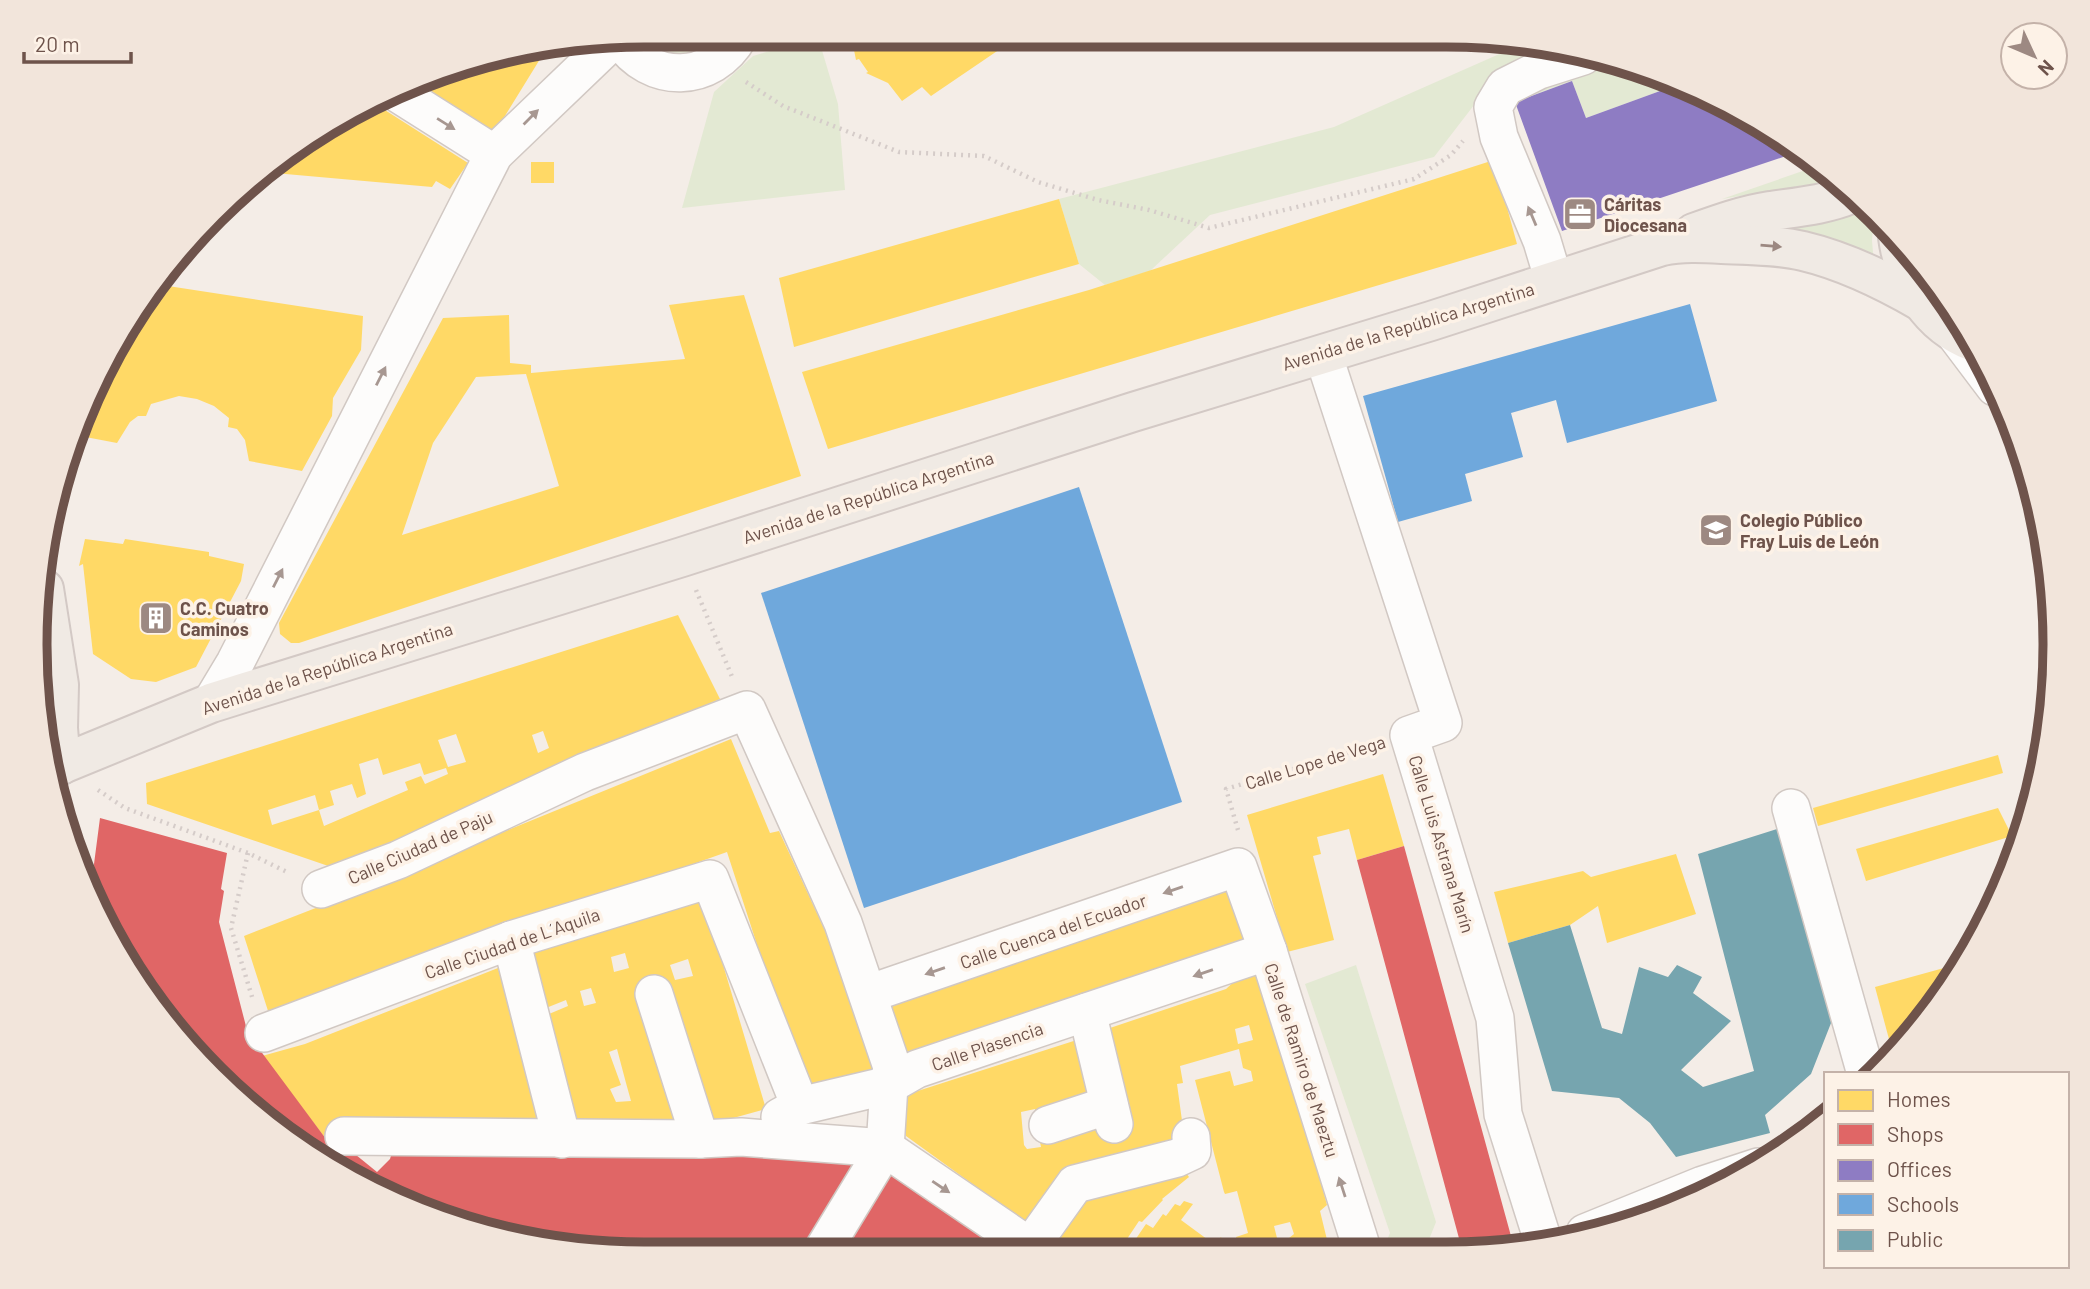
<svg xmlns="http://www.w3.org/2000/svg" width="2090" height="1289" font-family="Barlow,sans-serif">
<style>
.green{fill:#e3e9d3}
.homes{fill:#ffd966;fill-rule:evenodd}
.shops{fill:#e06666}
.offices{fill:#8e7cc3}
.schools{fill:#6fa8dc}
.public{fill:#76a5af}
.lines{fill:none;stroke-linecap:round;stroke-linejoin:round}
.minor-casing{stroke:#d1c8c3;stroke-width:40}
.major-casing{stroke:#d3c9c5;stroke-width:42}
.path{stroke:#d5ccc9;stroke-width:4.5;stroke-dasharray:2 5;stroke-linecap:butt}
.minor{stroke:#fdfcfb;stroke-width:37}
.major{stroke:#f0eae4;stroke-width:38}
.oneway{fill:#a79791}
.oneway2{fill:#9c8881}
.labels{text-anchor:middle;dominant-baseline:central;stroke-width:7;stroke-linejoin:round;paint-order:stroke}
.poi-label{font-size:18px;font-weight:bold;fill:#6e534b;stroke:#fdf2e7;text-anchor:start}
.street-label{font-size:18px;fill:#6e534b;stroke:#fdf2e7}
.rim{fill:none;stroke:#6e534b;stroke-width:9}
</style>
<rect width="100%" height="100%" fill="#f4ede7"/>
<g class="green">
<path d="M647,35H719C714,40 708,47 702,50C682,60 659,52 647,35Z"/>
<polygon points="818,37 838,104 845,190 682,208 714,92 753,56"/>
<polygon points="1529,41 1682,83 1586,118 1572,81 1515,102 1481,96 1434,157 1210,215 1150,271 1105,285 1079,264 1059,199 1334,127"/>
<polygon points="1820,165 1836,180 1722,199"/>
<polygon points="1865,206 1874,215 1872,241 1874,263 1775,230"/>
<polygon points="1356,965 1436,1222 1424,1252 1382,1252 1390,1233 1305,984"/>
</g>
<g class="homes">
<polygon points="856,36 957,37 1023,37 1012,45 1009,43 931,96 922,87 902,101 888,83 866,73 868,72 859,59 856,60 854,50"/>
<polygon points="545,51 495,132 418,84 449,67 502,58 507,61 509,57"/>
<polygon points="377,105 468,163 450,189 436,181 432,187 263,172 274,161"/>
<polygon points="1494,160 1517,244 828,449 802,372 1089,290"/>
<rect x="531" y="162" width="23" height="21"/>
<polygon points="1059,199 1079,264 794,347 779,278"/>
<polygon points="155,284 363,316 361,350 333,398 332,416 302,471 249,461 245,440 237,429 228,427 229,418 214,406 197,399 179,396 151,404 146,416 138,416 130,422 117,443 75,435"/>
<path d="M744,295L801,476L299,643H291L280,634L279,623L443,318L509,315L510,363L531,365V373L685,359L669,305ZM526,374L559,486L402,535L433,443L476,377Z"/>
<polygon points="85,539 123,544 125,539 209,552 209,556 244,564 241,581 196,667 156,682 131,679 93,654 83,564 79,566"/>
<path d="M678,615L720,699L337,869L147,804L146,783ZM543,731L549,748L538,753L532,735ZM456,734L466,762L448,767L438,740ZM378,758L383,775L420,763L424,775L446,768L448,774L425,784L421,776L405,782L408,790L324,826L319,810L334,805L330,791L352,784L357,798L366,794L359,764ZM315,795L319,810L272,825L268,810Z"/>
<polygon points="731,739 770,833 779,831 835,952 881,1070 806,1096 727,852 269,1014 244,936 344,897"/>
<polygon points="1998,755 2003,773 1818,826 1813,808"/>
<polygon points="1383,774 1404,846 1357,860 1349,829 1317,837 1321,854 1313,856 1334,940 1287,952 1247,815"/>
<polygon points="1998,808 2012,836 1866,881 1856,849"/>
<polygon points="1676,854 1696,914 1607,943 1598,906 1570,925 1508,943 1494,892 1583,871 1591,877"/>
<polygon points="1237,884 1252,939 901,1063 879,1006"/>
<path d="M702,894L766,1109L690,1130L575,1131L549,1014L568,1006L566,1000L541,1010L525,954ZM625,953L629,968L614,972L611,957ZM688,959L693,976L675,980L670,965ZM591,988L596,1003L584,1006L580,991ZM617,1049L626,1083L631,1101L616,1102L610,1089L621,1085L609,1052Z"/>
<polygon points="1962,963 1929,1015 1893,1054 1875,987"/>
<polygon points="498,968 543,1131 352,1129 326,1139 262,1056 305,1044"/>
<path d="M1266,972L1327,1205L1320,1211L1330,1252H1240L1236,1237L1248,1233L1237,1191L1225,1194L1224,1192L1195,1080L1230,1071L1234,1086L1253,1081L1251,1071L1243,1068L1239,1049L1180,1066L1183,1083L1177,1084L1183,1128L1184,1153L1082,1186L1182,1167L1189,1177L1162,1199L1163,1200L1142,1222L1139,1221L1125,1242L1131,1246L1146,1224L1153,1228L1163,1214L1166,1216L1175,1204L1180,1206L1184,1201L1193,1204L1181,1220L1215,1245L1221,1237L1226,1252L1065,1251L906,1136L899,1097L1083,1038L1097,1103L1037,1121L1035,1109L1021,1112L1024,1145L1027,1149L1041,1147L1039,1137L1102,1115L1104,1030L1226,989L1238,978ZM1249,1025L1253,1040L1238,1044L1235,1029ZM1290,1222L1294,1234L1279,1246L1274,1226Z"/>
</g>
<g class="shops">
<polygon points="100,818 227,853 221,889 224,891 219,922 248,1034 326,1139 345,1146 377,1172 390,1159 394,1146 462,1143 850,1160 857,1168 812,1250 565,1249 412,1208 274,1128 138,983 96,898 94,864"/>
<polygon points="1404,846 1514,1247 1486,1253 1458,1253 1460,1242 1357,860"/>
<polygon points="884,1168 990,1230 977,1251 835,1250"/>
</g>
<polygon class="offices" points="1572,81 1586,118 1682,83 1790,145 1792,154 1562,231 1515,102"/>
<g class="schools">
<polygon points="1690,304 1717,401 1567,443 1556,400 1511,413 1523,457 1465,474 1472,501 1398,522 1363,396"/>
<polygon points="1079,487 1182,802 864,908 761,593"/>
</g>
<polygon class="public" points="1777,829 1833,1018 1811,1074 1765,1115 1770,1133 1676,1157 1650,1123 1619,1098 1552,1091 1508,943 1570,925 1602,1028 1622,1034 1639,967 1668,977 1677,965 1702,977 1693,993 1731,1021 1681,1070 1703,1087 1754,1071 1698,854"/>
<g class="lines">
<g class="minor-casing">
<g id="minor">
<path d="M620,39C650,85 712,84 739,36"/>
<polyline points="399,94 494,154"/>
<polyline points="1554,281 1542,241 1499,137 1493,107 1505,87 1539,70 1583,56"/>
<polyline points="1952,330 1995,387"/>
<polyline points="1323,354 1443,723 1409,735 1495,1018 1503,1114 1543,1241"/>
<polyline points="211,703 235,663 494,154 613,40"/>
<polyline points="1791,808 1866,1074"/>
<polyline points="321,889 398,860 585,772 747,710 843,923 892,1067 889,1085"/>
<polyline points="511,940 562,1139"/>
<polyline points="654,994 700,1139"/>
<polyline points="868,994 1238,867 1268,951 1362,1249 1360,1252"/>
<polyline points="1087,1012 1114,1124"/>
<polyline points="264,1033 511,940 710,879 800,1106"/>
<polyline points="889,1085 917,1069 1268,951"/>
<polyline points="780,1117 800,1106 889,1085 885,1148 823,1250"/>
<polyline points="1048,1125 1109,1105"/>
<polyline points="344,1136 700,1139 741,1137 885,1148 1036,1251"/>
<polyline points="1585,1233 1703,1185 1758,1167"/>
<polyline points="1030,1247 1075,1184 1177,1158 1192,1151 1191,1137"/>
</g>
</g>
<g class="major-casing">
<g id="major">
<path d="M1694,233C1719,224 1744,215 1770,211C1798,207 1825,205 1851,194"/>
<path d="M1898,237C1904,283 1929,325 1974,342"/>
<polyline points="44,589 59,685 58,728 61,765"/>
<path d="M55,767L211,703L246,692L682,557L1133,412L1431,321L1662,246C1682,242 1702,243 1722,244C1749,245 1776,245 1803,251C1845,261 1884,280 1922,302"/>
</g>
</g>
<g class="path">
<polyline points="746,82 783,106 899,152 984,156 1038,182 1098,200 1149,210 1209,228 1414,179 1451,155 1463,141"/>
<polyline points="696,590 733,679"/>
<polyline points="98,790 125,808 248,853 289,873"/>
<polyline points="1238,830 1226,789 1374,745"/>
<polyline points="248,853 231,928 253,1000"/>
</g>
<use href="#minor" class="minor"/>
<use href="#major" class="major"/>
</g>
<defs><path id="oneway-solid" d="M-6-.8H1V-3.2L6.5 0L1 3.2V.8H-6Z" transform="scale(1.75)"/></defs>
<g class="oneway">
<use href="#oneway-solid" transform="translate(531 117) rotate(-45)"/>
<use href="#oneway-solid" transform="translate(446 124) rotate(32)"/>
<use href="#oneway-solid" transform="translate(1532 216) rotate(-113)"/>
<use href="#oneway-solid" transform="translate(381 376) rotate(-63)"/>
<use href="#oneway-solid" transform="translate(278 578) rotate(-63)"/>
<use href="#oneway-solid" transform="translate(1173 890) rotate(161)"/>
<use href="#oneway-solid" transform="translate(935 971) rotate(161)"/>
<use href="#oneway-solid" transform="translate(1203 973) rotate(161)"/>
<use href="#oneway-solid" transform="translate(941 1187) rotate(34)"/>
<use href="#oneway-solid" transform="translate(1342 1187) rotate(-108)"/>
</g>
<use class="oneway2" href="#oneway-solid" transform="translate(1771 246) rotate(5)"/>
<defs>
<g id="office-square" transform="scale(1.75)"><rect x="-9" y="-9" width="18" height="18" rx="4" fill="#9d8982" stroke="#fdf2e7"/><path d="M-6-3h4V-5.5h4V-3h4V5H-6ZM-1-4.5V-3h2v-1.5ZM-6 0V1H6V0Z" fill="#fff"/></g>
<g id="school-square" transform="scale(1.75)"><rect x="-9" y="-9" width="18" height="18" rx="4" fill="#9d8982" stroke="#fdf2e7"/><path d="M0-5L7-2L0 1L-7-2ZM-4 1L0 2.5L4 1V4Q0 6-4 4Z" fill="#fff"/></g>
<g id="building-square" transform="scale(1.75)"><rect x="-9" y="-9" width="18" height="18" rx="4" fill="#9d8982" stroke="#fdf2e7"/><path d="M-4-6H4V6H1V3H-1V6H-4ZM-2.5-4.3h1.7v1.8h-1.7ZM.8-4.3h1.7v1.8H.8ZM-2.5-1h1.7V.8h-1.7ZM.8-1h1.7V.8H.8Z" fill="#fff"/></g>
</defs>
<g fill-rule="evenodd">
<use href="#office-square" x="1580" y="214"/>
<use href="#school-square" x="1716" y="530"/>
<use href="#building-square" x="156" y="618"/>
</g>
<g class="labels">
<g class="poi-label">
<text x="1604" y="204">Cáritas<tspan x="1604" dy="21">Diocesana</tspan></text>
<text x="1740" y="520">Colegio Público<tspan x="1740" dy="21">Fray Luis de León</tspan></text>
<text x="180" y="608">C.C. Cuatro<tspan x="180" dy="21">Caminos</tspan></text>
</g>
<g class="street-label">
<text transform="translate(1408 326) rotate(-17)">Avenida de la República Argentina</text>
<text transform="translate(868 497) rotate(-18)">Avenida de la República Argentina</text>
<text transform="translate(327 668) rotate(-18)">Avenida de la República Argentina</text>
<text transform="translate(1315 762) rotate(-17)">Calle Lope de Vega</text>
<text transform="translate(1442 844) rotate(73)">Calle Luis Astrana Marín</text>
<text transform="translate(420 847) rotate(-24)">Calle Ciudad de Paju</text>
<text transform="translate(1053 931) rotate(-19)">Calle Cuenca del Ecuador</text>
<text transform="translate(512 943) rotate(-19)">Calle Ciudad de L´Aquila</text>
<text transform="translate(987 1046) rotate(-19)">Calle Plasencia</text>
<text transform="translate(1302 1060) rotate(72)">Calle de Ramiro de Maeztu</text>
</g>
</g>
<path d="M0 0H2090V1289H0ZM644 47H1446A597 597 0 0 1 2043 644V645A597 597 0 0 1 1446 1242H644A597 597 0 0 1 47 645V644A597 597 0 0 1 644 47Z" fill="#f2e5db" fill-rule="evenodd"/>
<path class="rim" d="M644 47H1446A597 597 0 0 1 2043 644V645A597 597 0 0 1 1446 1242H644A597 597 0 0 1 47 645V644A597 597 0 0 1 644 47Z"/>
<rect x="1824" y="1072" width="245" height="196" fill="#fdf2e7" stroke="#c4b2a9" stroke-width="2"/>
<rect x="1838" y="1090" width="35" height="21" fill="#ffd966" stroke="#c4b2a9" stroke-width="2"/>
<text x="1887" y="1107" font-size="21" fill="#6e534b">Homes</text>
<rect x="1838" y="1124" width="35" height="21" fill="#e06666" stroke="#c4b2a9" stroke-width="2"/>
<text x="1887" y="1142" font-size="21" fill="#6e534b">Shops</text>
<rect x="1838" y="1160" width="35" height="21" fill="#8e7cc3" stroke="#c4b2a9" stroke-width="2"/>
<text x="1887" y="1177" font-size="21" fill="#6e534b">Offices</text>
<rect x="1838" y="1194" width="35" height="21" fill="#6fa8dc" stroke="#c4b2a9" stroke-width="2"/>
<text x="1887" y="1212" font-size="21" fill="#6e534b">Schools</text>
<rect x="1838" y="1230" width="35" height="21" fill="#76a5af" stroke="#c4b2a9" stroke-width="2"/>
<text x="1887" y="1247" font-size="21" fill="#6e534b">Public</text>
<g transform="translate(2034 56) rotate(134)"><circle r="33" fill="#fdf2e7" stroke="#c4b2a9" stroke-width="2"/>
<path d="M0-5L12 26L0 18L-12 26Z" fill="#9d8982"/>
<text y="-10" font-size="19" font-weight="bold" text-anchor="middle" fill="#6e534b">N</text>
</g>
<path d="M24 52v10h107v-10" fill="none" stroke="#6e534b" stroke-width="3.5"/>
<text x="35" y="52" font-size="21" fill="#6e534b" stroke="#fdf2e7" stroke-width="5" paint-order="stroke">20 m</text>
</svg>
